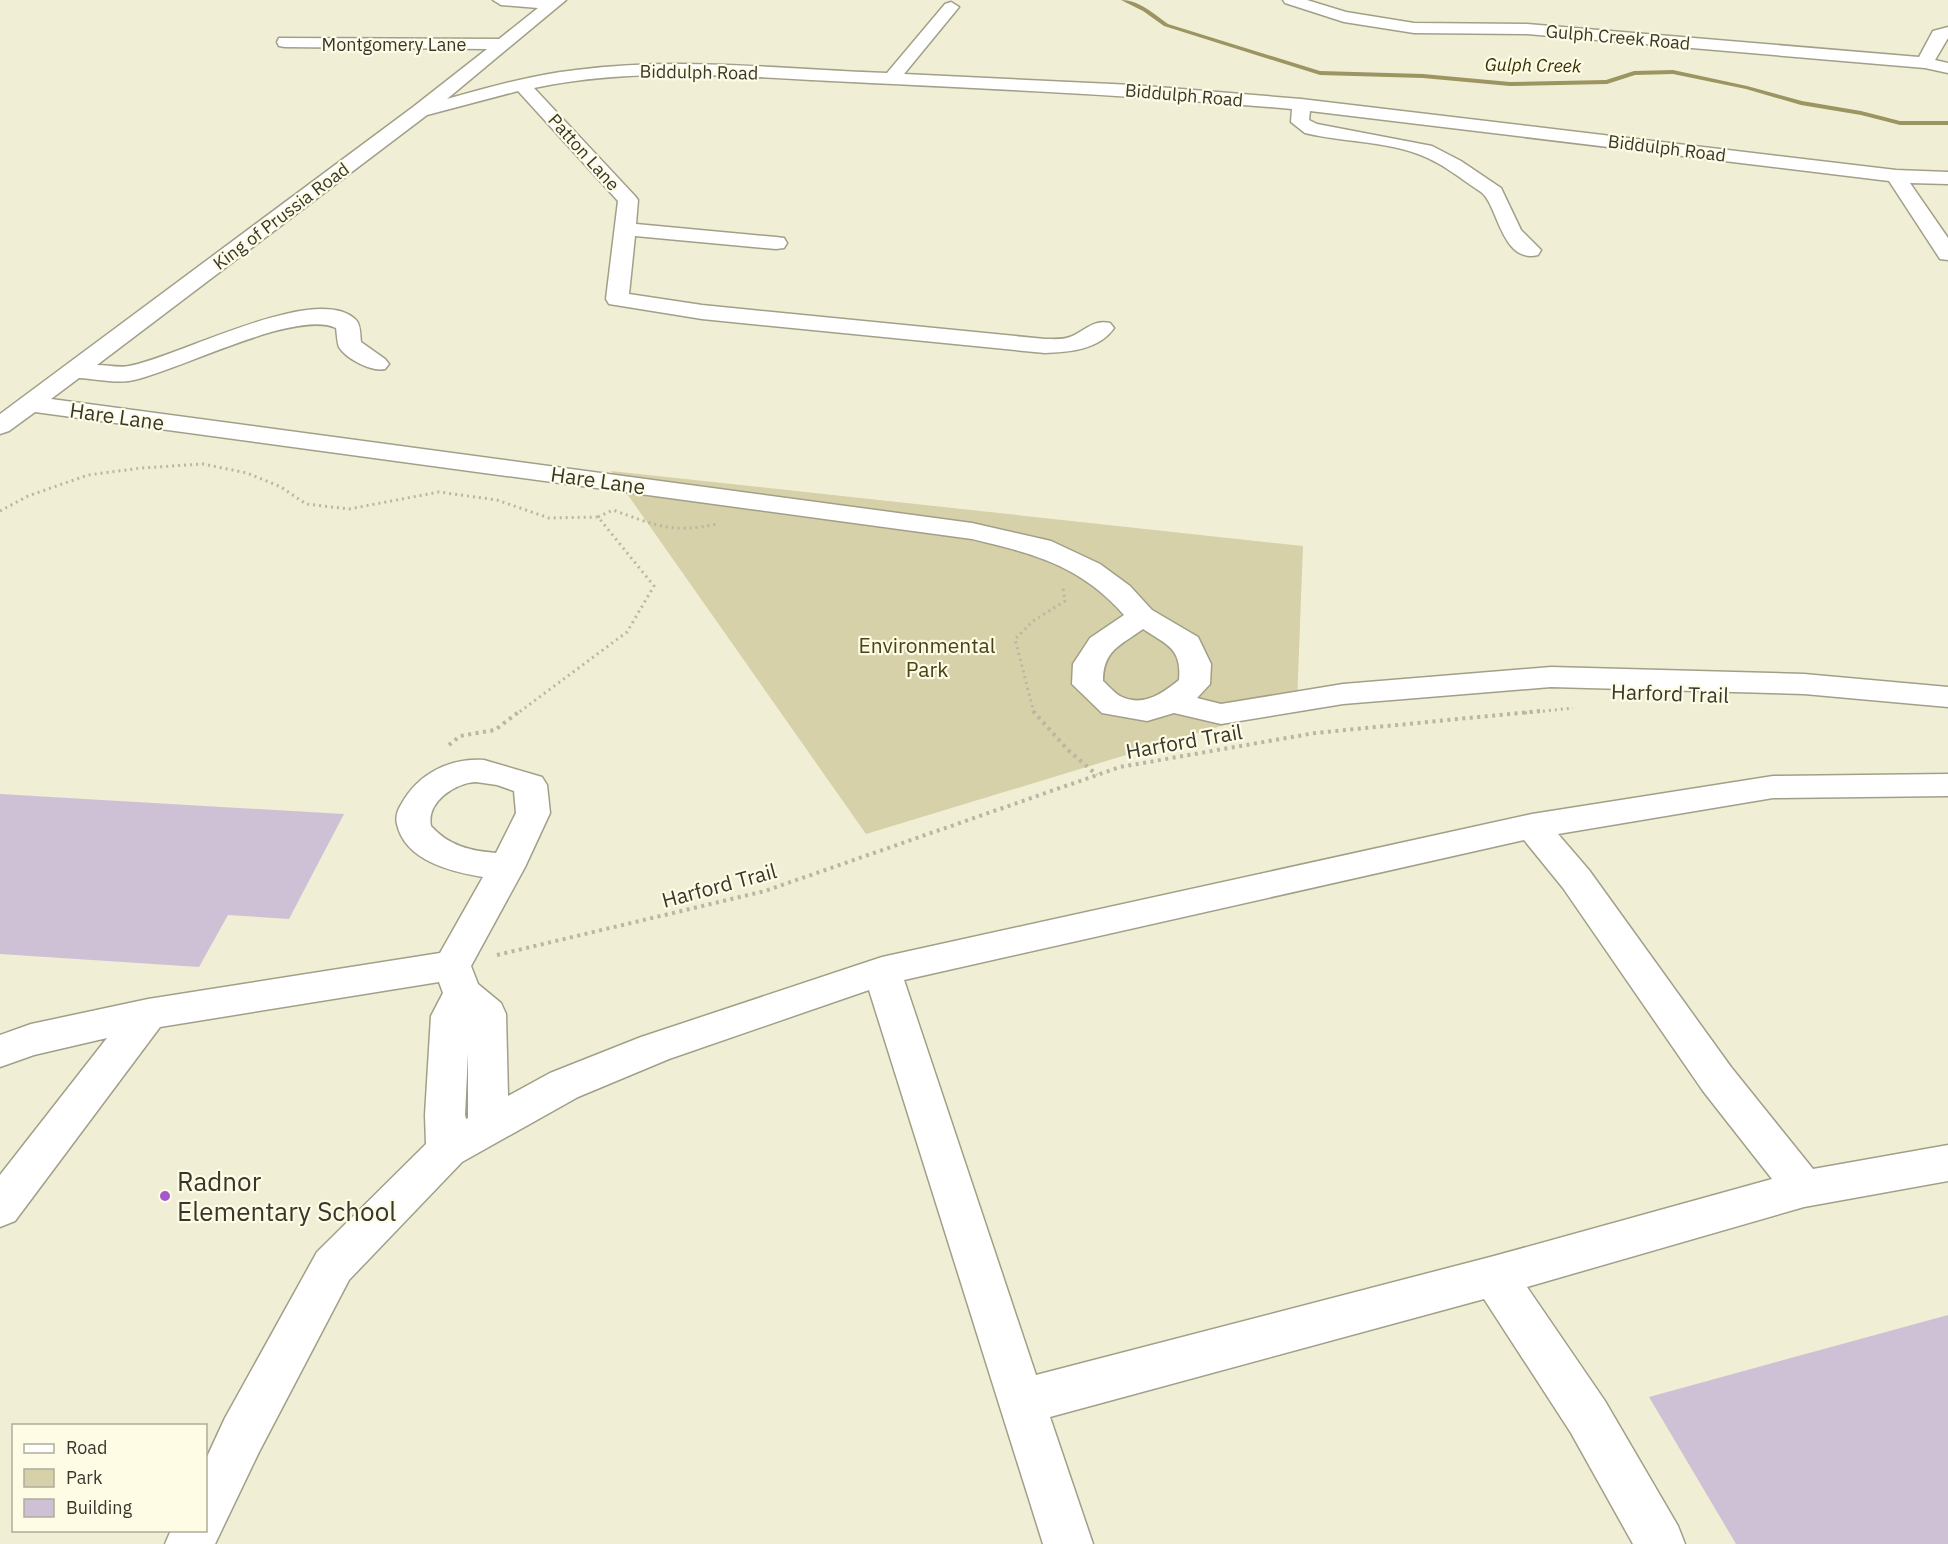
<svg xmlns="http://www.w3.org/2000/svg" width="1948" height="1544" font-family="'IBM Plex Sans',sans-serif">
<style>
.green{fill:#d6d1a9}
.lines{fill:none;stroke-linecap:round;stroke-linejoin:round}
.stream{fill:#9c9561;fill-rule:evenodd}
.building{fill:#cec1d5}
.minor-casing{stroke:#a29f89;stroke-width:3}
.path-far1{stroke:#b9b7a3;stroke-width:3;stroke-dasharray:2 4;stroke-linecap:butt}
.path{stroke:#b9b7a3;stroke-width:4;stroke-dasharray:3 4.5;stroke-linecap:butt}
.minor{fill:#fff;fill-rule:evenodd}
.poi-dot{fill:#a657c9;stroke:#fefce4;stroke-width:2}
.labels{text-anchor:middle;dominant-baseline:central;stroke-width:4.5;stroke-linejoin:round;paint-order:stroke}
.far-street-label{font-size:18px;fill:#37362d;stroke:#fefce4}
.far-water-label{font-size:18px;font-style:italic;fill:#373105;stroke:#fefce4}
.street-label{font-size:21px;fill:#37362d;stroke:#fefce4}
.park-label{font-size:21px;fill:#474218;stroke:#fefce4}
.near-poi-label{font-size:26px;fill:#37362d;stroke:#fefce4;text-anchor:start}
</style>
<rect width="100%" height="100%" fill="#f1eed6"/>
<polygon class="green" points="611,471 1303,546 1297,703 866,834"/>
<g class="lines">
<path class="stream" d="M1121,0C1139,0 1154,14 1168,24L1320,71L1423,74L1510,82L1606,80L1634,71L1673,70L1747,86L1802,101L1861,111L1900,121H1948V125H1900L1861,115L1801,105L1746,89L1673,74L1635,75L1607,84L1510,86L1423,78L1320,75L1164,26L1143,11Z"/>
</g>
<g class="building">
<polygon points="0,794 344,814 289,919 228,915 199,967 0,954"/>
<polygon points="1948,1315 1948,1544 1736,1544 1649,1397"/>
</g>
<g class="lines">
<g class="minor-casing">
<g id="minor">
<path d="M493,0H566L447,99C489,87 532,75 576,70C679,57 784,69 887,73L945,4L951,2L959,7L904,74L1133,85L1301,99L1896,170L1948,172V184L1910,183L1948,238V260L1940,259L1889,181L1310,111L1309,120L1317,124L1432,146L1461,161L1501,188L1521,230L1541,250L1538,255C1501,264 1498,204 1481,192C1461,179 1441,162 1418,154C1383,141 1342,142 1305,133L1291,122L1292,109C1145,96 998,89 851,82C746,77 638,66 534,88L635,196L638,200L636,224L776,237L784,238L787,243L784,248L776,249L635,236L629,294L702,305L1045,339C1053,339 1063,340 1070,337C1085,331 1093,319 1110,323L1114,328C1099,350 1069,352 1045,353L702,319L609,304L606,299L618,201L518,91L427,115L97,365C107,365 119,368 129,366C177,358 317,281 356,320C361,325 360,336 361,342L385,359L389,364L385,369C372,372 346,359 339,347C337,342 337,334 336,328C296,309 180,370 134,380C117,384 96,379 79,378L51,399L972,523L1051,541L1100,564L1130,586L1152,610L1198,637L1211,664L1210,684L1197,698L1221,704L1343,684L1551,667L1804,674L1948,687V707L1804,694L1551,687L1343,704L1221,724L1174,713L1147,721L1102,713L1072,684L1073,664L1090,638L1124,615C1080,565 1034,554 972,539L35,412L9,431L0,434V414L413,107L487,49L285,47L279,46L277,42L279,38L499,39L538,8L501,5ZM1143,629C1167,645 1182,648 1179,680C1163,693 1144,707 1122,697C1115,694 1109,686 1103,681C1103,650 1120,646 1143,629Z"/>
<polygon points="1283,0 1307,0 1346,12 1414,23 1527,24 1919,57 1933,31 1948,27 1948,38 1935,60 1948,63 1948,73 1925,68 1527,34 1414,33 1344,22 1285,3"/>
<path d="M484,760L542,777L547,785L550,813L525,867L471,966L478,984L501,1003L506,1014L508,1096L550,1073L641,1037L882,957L1532,814L1773,776L1948,774V796L1773,798L1558,834L1589,870L1731,1067L1813,1169L1948,1145V1181L1804,1207L1527,1287L1605,1401L1678,1526L1685,1544H1633L1571,1433L1484,1299L1050,1417L1093,1544H1043L869,990L669,1059L578,1097L462,1162L349,1280L259,1452L215,1544H165L171,1530H206V1459L225,1418L317,1252L426,1144L425,1115L431,1016L443,993L439,982L160,1027L15,1221L0,1227V1175L107,1038L34,1055L0,1067V1035L31,1024L148,999L440,953L483,877C452,872 405,861 397,824C395,816 398,809 402,803C419,773 450,758 484,760ZM476,782L497,785L514,791L516,813L496,853C471,851 449,846 431,826C426,802 455,783 476,782ZM1524,840L1563,888L1703,1091L1772,1179L1494,1256L1036,1375L904,980ZM468,1053V1118L466,1119L465,1115Z"/>
</g>
</g>
<g class="path-far1">
<polyline points="0,511 28,496 88,475 141,468 203,464 247,473 281,487 306,504 349,509 439,492 497,500 549,518 598,517 654,586 627,632 518,713"/>
<path d="M598,517L613,510C655,525 672,534 717,524"/>
<polyline points="1034,713 1015,639 1033,621 1065,601 1063,588"/>
<polyline points="1525,713 1573,708"/>
</g>
<g class="path">
<polyline points="1033,711 1068,750 1097,775"/>
<polyline points="449,745 460,736 495,730 520,711"/>
<polyline points="497,955 765,891 1120,767 1315,733 1540,711"/>
</g>
<use href="#minor" class="minor"/>
</g>
<circle class="poi-dot" cx="165" cy="1196" r="6"/>
<g class="labels">
<g class="far-street-label">
<text transform="translate(1618 37) rotate(5)">Gulph Creek Road</text>
<text x="394" y="44">Montgomery Lane</text>
<text transform="translate(699 72) rotate(1)">Biddulph Road</text>
<text transform="translate(1184 95) rotate(5)">Biddulph Road</text>
<text transform="translate(1667 148) rotate(7)">Biddulph Road</text>
<text transform="translate(584 152) rotate(48)">Patton Lane</text>
<text transform="translate(281 216) rotate(-37)">King of Prussia Road</text>
</g>
<g class="far-water-label">
<text transform="translate(1533 65) rotate(1)">Gulph Creek</text>
</g>
<g class="street-label">
<text transform="translate(117 416) rotate(8)">Hare Lane</text>
<text transform="translate(598 480) rotate(8)">Hare Lane</text>
<text transform="translate(1670 693) rotate(2)">Harford Trail</text>
<text transform="translate(1184 741) rotate(-10)">Harford Trail</text>
<text transform="translate(719 885) rotate(-15)">Harford Trail</text>
</g>
<g class="park-label">
<text x="927" y="645">Environmental<tspan x="927" dy="24">Park</tspan></text>
</g>
<g class="near-poi-label">
<text x="177" y="1181">Radnor<tspan x="177" dy="30">Elementary School</tspan></text>
</g>
</g>
<rect x="12" y="1424" width="195" height="108" fill="#fefce4" stroke="#aead9b" stroke-width="1.5"/>
<rect x="24" y="1444" width="30" height="9" fill="#ffffff" stroke="#aead9b" stroke-width="1.5"/>
<text x="66" y="1454" font-size="18" fill="#37362d">Road</text>
<rect x="24" y="1469" width="30" height="18" fill="#d6d1a9" stroke="#aead9b" stroke-width="1.5"/>
<text x="66" y="1484" font-size="18" fill="#37362d">Park</text>
<rect x="24" y="1499" width="30" height="18" fill="#cec1d5" stroke="#aead9b" stroke-width="1.5"/>
<text x="66" y="1514" font-size="18" fill="#37362d">Building</text>
</svg>
